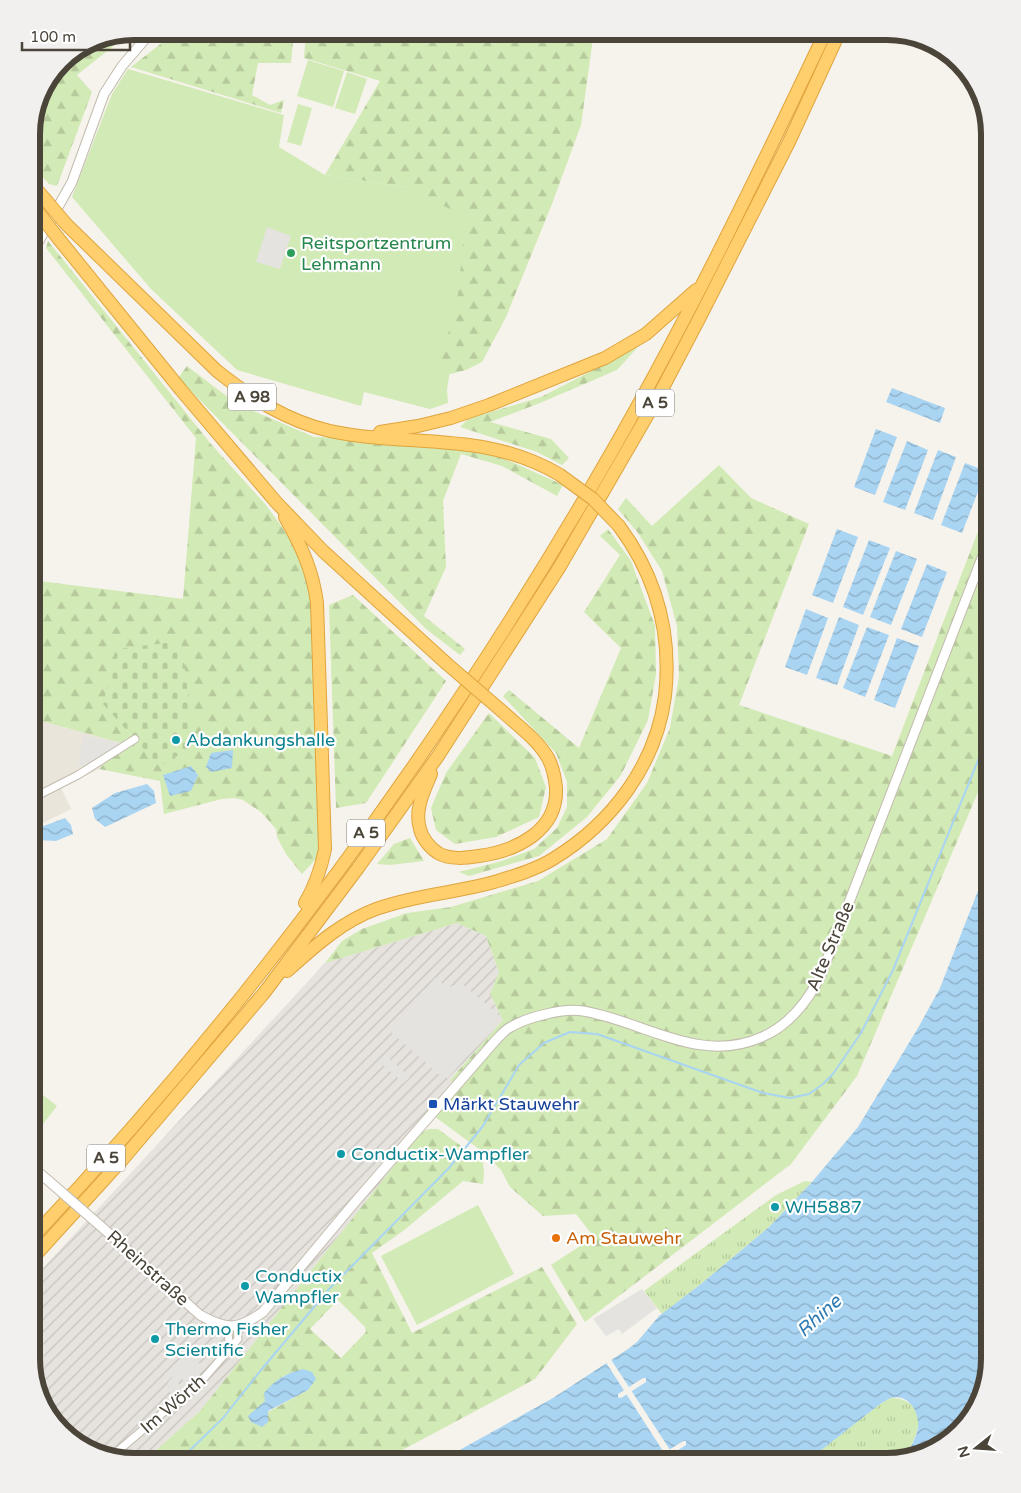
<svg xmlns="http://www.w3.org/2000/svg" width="1021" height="1493" font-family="'Varela Round',sans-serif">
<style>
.residential{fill:#eae5da}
.industrial{fill:url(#industrial-furrows)}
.grass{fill:url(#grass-tufts)}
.forest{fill:url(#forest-firs);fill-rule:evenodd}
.cemetery{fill:url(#cemetery-stones)}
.pitch{fill:#d2eab5}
.parking{fill:#e5e3e0}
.water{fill:url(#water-waves);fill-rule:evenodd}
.pier{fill:#f6f3ec}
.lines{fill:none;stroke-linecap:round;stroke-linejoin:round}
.stream{stroke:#a9d4f2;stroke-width:2}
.minor-casing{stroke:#c2bbae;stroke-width:9}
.tertiary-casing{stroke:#c2bbae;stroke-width:11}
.motorway-casing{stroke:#e0a43c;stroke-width:14}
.minor{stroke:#fff;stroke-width:7}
.tertiary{stroke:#fff;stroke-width:9}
.motorway{stroke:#ffcf6e;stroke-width:12}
.tertiary-bridge-casing{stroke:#c2bbae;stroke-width:11;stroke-linecap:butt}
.motorway-bridge-casing{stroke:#e0a43c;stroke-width:14;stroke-linecap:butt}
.tertiary-bridge{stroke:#fff;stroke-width:9}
.motorway-bridge{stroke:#ffcf6e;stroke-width:12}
.leisure-dot{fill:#2e9e5b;stroke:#fff;stroke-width:2}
.culture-dot{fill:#0f9aa8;stroke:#fff;stroke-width:2}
.transit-dot{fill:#1a4fb4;stroke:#fff;stroke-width:2}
.food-dot{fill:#e8710a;stroke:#fff;stroke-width:2}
.labels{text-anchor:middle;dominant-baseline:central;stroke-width:4.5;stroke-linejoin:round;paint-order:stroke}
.shield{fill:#fff;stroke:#817c74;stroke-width:1}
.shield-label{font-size:16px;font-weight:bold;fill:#4b4439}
.leisure-label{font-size:18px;fill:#27864d;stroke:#fff;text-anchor:start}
.culture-label{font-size:18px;fill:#0d838f;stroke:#fff;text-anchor:start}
.street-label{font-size:18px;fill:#4b4439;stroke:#fff}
.transit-label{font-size:18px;fill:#164399;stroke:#fff;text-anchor:start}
.food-label{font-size:18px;fill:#c56008;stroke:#fff;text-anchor:start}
.water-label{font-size:19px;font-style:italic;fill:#2e7ab2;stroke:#fff}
.rim{fill:none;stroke:#4b4439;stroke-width:6}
</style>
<defs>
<pattern id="industrial-furrows" width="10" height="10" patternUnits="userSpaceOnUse" patternTransform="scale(1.25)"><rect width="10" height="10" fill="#e6e2dd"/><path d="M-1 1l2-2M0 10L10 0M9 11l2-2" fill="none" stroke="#c7c3be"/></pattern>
<pattern id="grass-tufts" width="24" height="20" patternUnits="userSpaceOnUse" patternTransform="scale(1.25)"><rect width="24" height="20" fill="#d2eab5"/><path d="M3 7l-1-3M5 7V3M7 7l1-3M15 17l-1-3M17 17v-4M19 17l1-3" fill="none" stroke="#b6ca9c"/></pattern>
<pattern id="forest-firs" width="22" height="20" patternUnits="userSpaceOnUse" patternTransform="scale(1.25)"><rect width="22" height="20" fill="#d2eab5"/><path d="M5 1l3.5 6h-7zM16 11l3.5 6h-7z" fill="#b6ca9c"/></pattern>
<pattern id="cemetery-stones" width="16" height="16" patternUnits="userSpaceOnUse" patternTransform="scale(1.25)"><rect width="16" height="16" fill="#d2eab5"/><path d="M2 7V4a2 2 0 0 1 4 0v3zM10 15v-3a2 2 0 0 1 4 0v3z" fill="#b6ca9c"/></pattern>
<pattern id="water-waves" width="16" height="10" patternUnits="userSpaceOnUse" patternTransform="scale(1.25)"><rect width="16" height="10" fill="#a9d4f2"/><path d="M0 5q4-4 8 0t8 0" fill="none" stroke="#8caec5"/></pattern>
</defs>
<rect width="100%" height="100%" fill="#f6f3ec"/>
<polygon class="residential" points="31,718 126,744 99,769 61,788 71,809 31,829"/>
<polygon class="industrial" points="457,923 486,936 499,972 490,994 503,1020 450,1079 460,1088 416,1138 200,1411 143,1462 128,1462 77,1445 45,1410 31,1359 31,1281 325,963"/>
<g class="grass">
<polygon points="805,1181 812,1182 769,1227 701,1284 662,1314 644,1291 776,1195"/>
<path d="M890,1398C898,1398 903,1399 909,1403C929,1416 913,1442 905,1457L887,1462H850L843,1452L830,1462H805L880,1404Z"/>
</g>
<g class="forest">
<polygon points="134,31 139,31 121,40 77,75 92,92 57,186 49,184 31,164 31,128 39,94 62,61 95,39"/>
<polygon points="177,31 222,31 225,35 228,31 294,31 291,63 258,63 252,95 270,105 284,100 281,113 131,67"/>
<polygon points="306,31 594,31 581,125 552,204 506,317 482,362 466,370 435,378 406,187 325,175 380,81 304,58"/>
<polygon points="48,241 211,444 266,505 290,538 305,571 313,607 319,841 317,858 302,874 286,854 277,837 276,829 261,812 243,800 234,798 222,799 164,814 160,781 99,769 125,744 31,718 31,580 183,599 196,438 46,248"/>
<polygon points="638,347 617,370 540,403 490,422 551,439 569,458 562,465 537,452 460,427 468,419 541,397"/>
<polygon points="187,366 237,404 314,437 428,440 505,459 563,485 557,496 502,466 461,454 443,501 446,567 424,616 465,649 460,655 426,629 178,378"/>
<polygon points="719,465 751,498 809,524 739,705 892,756 985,513 990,515 990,764 857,1076 791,1164 585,1322 551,1265 594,1237 576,1214 543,1216 510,1187 501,1170 483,1152 434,1116 459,1088 450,1080 503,1020 490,994 499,972 486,936 457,923 325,963 342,941 362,929 407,913 451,907 538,881 607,839 647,783 670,728 679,676 677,626 662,571 638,533 618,509 626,498 652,526"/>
<polygon points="608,529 631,561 655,626 656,674 648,720 621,775 587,817 539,856 469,876 459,872 502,861 534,849 557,828 567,807 567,782 556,753 503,696 509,690 579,748 621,648 584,612 620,555 600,536"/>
<polygon points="353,595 446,681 366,803 336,808 329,605"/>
<polygon points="489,713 535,758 546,787 539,817 496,837 455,844 436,830 431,808 446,773"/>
<polygon points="410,838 424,861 390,865 377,864 394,844"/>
<path d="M430,1129H438L483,1162L484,1175L483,1184L463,1181L403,1231L372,1253L412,1333L542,1267L577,1324L535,1379L380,1462H143L200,1411L416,1138L423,1131ZM338,1300L365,1327L366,1332L341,1358L310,1329ZM303,1369L308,1390L268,1412V1422L255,1411L265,1401L283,1376Z"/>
</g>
<polygon class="cemetery" points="181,641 195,746 159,766 103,704 117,649"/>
<g class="pitch">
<polygon points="308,60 344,71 333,107 297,96"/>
<polygon points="128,69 284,115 279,147 325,175 406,187 466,217 457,303 439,365 450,370 447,390 448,403 430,409 364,392 361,406 237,370 151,289 72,197 112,94"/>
<polygon points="347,72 367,79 355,114 335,108"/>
<polygon points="298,104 312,108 301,146 287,142"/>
<polygon points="38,1091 57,1106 33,1137 31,1136 31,1100"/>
<polygon points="478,1205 514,1274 417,1325 381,1256"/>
</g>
<g class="parking">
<polygon points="267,227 291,236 280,269 256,262"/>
<polygon points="83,736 126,744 90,767 78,765"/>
<polygon points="435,978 447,987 462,984 498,1014 496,1024 448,1078 443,1078 390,1031"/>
<polygon points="385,1055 410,1077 404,1083 378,1061"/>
<polygon points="642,1289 657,1308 622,1334 619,1329 606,1336 593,1319"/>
<polygon points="187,1355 194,1358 202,1366 186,1383 182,1379 180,1379 178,1383 182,1387 174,1394 169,1392 171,1389 167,1384 173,1376 170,1374"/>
</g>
<g class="water">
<polygon points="892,388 945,408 940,423 886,402"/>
<polygon points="876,429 897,437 875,495 854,487"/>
<polygon points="907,441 928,450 905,510 883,502"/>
<polygon points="938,450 956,457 933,520 914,513"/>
<polygon points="965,463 986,471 962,533 941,525"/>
<polygon points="837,529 858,537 833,603 812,595"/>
<polygon points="869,540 890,548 863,615 843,607"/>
<polygon points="896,551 917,559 891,625 870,617"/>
<polygon points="927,564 947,572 922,637 901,629"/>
<polygon points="806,609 828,618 807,675 785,667"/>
<polygon points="839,617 859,625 837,685 816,678"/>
<polygon points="867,627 889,635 865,697 843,688"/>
<polygon points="897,638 919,646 895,708 874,700"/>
<polygon points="233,750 232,768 211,772 206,767 211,753"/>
<polygon points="191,766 198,775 191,791 170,796 163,775"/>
<polygon points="147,784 154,791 156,803 105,827 95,819 92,808 115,793"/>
<polygon points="65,818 71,825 73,834 56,841 39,840 37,833 41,827"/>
<path d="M990,860V1359L976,1411L938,1448L905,1457C910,1448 916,1438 918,1428C920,1413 909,1393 891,1398C887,1399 884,1402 880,1404L806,1462H438L553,1398L628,1349L637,1342L659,1316L701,1284L769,1227L812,1182L858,1127L918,1028L940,988ZM643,1378H646V1382L621,1398L618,1397V1394ZM683,1441H686V1445L661,1461L658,1460V1457Z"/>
<path d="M303,1369L312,1372L316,1379L308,1390L268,1411V1422L262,1427L251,1422L248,1416L265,1401L264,1393C275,1380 286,1373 303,1369Z"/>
</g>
<polygon class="pier" points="610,1358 678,1462 670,1462 605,1361"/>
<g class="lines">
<polyline class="stream" points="178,1462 223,1418 261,1370 330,1288 449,1168 483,1126 519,1065 544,1043 570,1032 597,1034 763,1093 790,1098 809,1094 823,1084 833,1074 861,1033 893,970 990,731"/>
<g class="minor-casing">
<g id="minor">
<polyline points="31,799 78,775 135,739"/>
<polyline points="227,1327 230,1348"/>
<polyline points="112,1456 205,1377 238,1339 237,1326"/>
</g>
</g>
<g class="tertiary-casing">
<g id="tertiary">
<polyline points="31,255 72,182 104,94 122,66 152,31"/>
<polyline points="31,1166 50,1182"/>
<path d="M104,1229L200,1315C227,1330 238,1330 263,1312L355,1202L495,1041C500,1036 504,1031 509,1028C527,1017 563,1008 583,1011C644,1021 699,1065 762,1037C790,1025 808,1001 821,975L990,537"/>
</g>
</g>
<g class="motorway-casing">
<g id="motorway">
<polyline points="31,183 44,198"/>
<path d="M66,224L217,371C251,398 287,421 330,431C411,448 484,430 560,475"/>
<polyline points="58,238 181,390 276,502 323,551 446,663"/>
<polyline points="380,432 418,426 451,418 489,405 605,358 646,334 696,290"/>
<path d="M285,517C301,545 313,571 317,603L325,849C321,869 315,886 305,903"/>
<path d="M431,774C424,791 414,810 420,829C422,838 430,848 438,853C450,860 466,858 479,856C516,851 558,831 556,788C555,778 553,767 548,758C538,740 518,726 503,712"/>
<path d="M287,971C314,947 341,922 376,909C414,895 455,893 494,882C514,876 535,870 553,859C612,823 656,765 665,696C672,634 656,576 619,526"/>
<path d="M31,1239C248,1009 437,752 596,479C681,334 754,183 826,31"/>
<polyline points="31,1260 122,1160 264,993 358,868 438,756 559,568 658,397 700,317 789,142 840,31"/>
</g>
</g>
<use href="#minor" class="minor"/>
<use href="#tertiary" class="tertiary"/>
<use href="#motorway" class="motorway"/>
<g class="tertiary-bridge-casing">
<polyline id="tertiary-bridge" points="50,1182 104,1229"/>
</g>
<g class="motorway-bridge-casing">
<g id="motorway-bridge">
<polyline points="44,198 66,224"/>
<polyline points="37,211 58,238"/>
<polyline points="560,475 593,499 619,526"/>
<polyline points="446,663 503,712"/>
</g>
</g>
<use href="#tertiary-bridge" class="tertiary-bridge"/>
<use href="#motorway-bridge" class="motorway-bridge"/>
</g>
<circle class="leisure-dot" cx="291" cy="253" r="5"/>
<g class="culture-dot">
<circle cx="176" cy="740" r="5"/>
<circle cx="341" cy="1154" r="5"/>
<circle cx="775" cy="1207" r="5"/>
<circle cx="245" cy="1286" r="5"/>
<circle cx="155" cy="1339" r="5"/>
</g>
<rect class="transit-dot" x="428" y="1099" width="10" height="10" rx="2.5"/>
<circle class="food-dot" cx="556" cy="1238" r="5"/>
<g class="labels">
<g class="shield">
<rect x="228" y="383.5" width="48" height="27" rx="4"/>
<rect x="636" y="389.5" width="38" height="27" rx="4"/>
<rect x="347" y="819.5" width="38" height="27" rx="4"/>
<rect x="87" y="1144.5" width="38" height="27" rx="4"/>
</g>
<g class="shield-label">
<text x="252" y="397">A 98</text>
<text x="655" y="403">A 5</text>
<text x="366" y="833">A 5</text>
<text x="106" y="1158">A 5</text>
</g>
<g class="leisure-label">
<text x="301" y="243">Reitsportzentrum<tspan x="301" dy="21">Lehmann</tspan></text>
</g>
<g class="culture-label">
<text x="186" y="740">Abdankungshalle</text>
<text x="351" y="1154">Conductix-Wampfler</text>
<text x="785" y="1207">WH5887</text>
<text x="255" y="1276">Conductix<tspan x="255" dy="21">Wampfler</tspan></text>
<text x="165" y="1329">Thermo Fisher<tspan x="165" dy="21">Scientific</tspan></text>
</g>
<g class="street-label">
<text transform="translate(830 946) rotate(-67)">Alte Straße</text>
<text transform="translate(148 1268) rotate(42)">Rheinstraße</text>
<text transform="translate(173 1404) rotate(-41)">Im Wörth</text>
</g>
<g class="transit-label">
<text x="443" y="1104">Märkt Stauwehr</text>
</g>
<g class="food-label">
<text x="566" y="1238">Am Stauwehr</text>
</g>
<g class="water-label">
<text transform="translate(819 1316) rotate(-42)">Rhine</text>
</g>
</g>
<path d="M0 0H1021V1493H0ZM134 40H887A94 94 0 0 1 981 134V1359A94 94 0 0 1 887 1453H134A94 94 0 0 1 40 1359V134A94 94 0 0 1 134 40Z" fill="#f1f0ef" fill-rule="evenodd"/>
<path class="rim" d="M134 40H887A94 94 0 0 1 981 134V1359A94 94 0 0 1 887 1453H134A94 94 0 0 1 40 1359V134A94 94 0 0 1 134 40Z"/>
<g transform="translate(976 1448) rotate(253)" stroke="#ffffff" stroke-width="4" paint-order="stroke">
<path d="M0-4L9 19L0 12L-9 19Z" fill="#4b4439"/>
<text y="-8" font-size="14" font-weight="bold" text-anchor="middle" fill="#4b4439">N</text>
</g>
<path d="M22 42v8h108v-8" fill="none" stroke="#4b4439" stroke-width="2.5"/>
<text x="30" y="42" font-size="15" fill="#4b4439" stroke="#ffffff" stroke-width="4" paint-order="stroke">100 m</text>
</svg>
